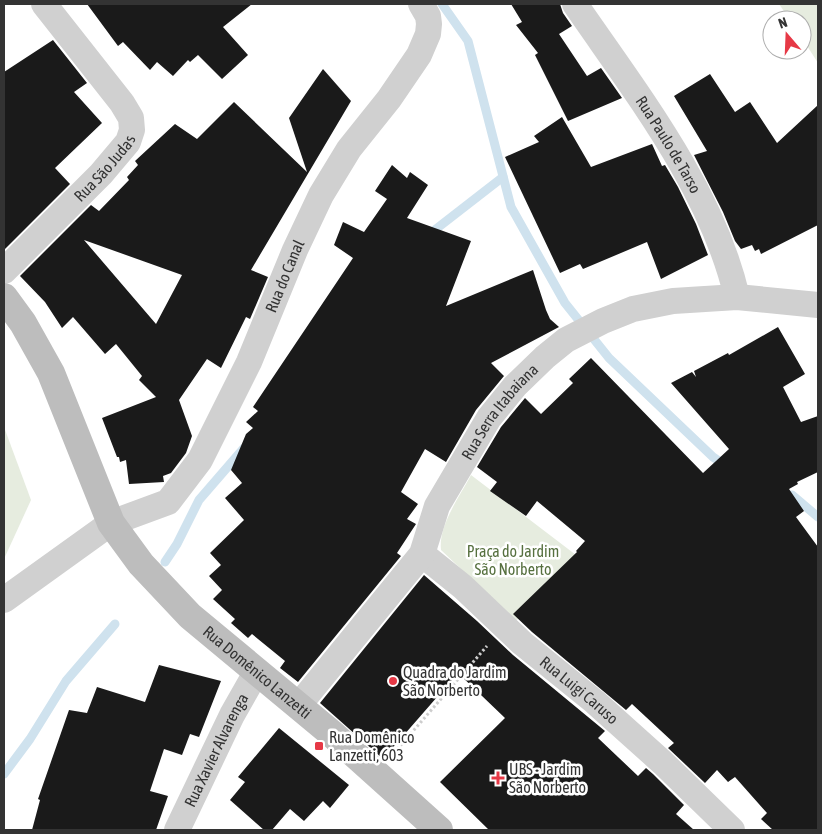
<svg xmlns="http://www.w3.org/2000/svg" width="822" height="834" font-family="'Asap Condensed',sans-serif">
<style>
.green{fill:#e6ecdf}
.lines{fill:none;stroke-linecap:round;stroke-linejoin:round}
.stream{stroke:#cfe2ee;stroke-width:9}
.building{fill:#1a1a1a;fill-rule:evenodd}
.path{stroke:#cdcdcd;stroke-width:3;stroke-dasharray:2.5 2.5;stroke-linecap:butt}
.minor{stroke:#d0d0d0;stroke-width:26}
.secondary{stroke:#bdbdbd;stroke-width:28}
.poi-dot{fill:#e63946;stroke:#fff;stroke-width:2}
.labels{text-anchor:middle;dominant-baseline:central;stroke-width:5;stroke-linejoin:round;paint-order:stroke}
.street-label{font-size:16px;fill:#333;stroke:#fff}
.park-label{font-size:16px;fill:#56703f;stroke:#fff}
.poi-label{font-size:16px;fill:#333;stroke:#fff;text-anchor:start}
</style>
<rect width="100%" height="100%" fill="#fff"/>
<g class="green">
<polygon points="779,4 818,4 818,63 802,38 802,20 790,20"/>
<polygon points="4,427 31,500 4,559"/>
<path d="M471,475L576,555L516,621L441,550C438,526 460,496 471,475Z"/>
</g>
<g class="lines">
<g class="stream">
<polyline points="442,4 468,41 511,207 565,303 609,358 713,457 726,466"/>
<polyline points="427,236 503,177"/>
<polyline points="786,495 792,495 818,517"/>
<polyline points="165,562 177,544 199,500 244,448"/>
<polyline points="4,774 30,739 66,681 115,624"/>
</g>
</g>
<g class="building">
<polygon points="87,4 252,4 223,27 248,55 222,79 198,55 190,62 188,60 173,76 157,62 150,70 123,42 118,46"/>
<polygon points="511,4 560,4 563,13 572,26 559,34 587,76 601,68 622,98 568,121 535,55 538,53 516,25 522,22"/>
<polygon points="53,40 87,83 74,92 102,123 55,168 70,184 4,250 4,72"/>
<path d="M323,69L351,101L251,270L268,277L250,319L246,317L221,368L207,359L179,400L192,436L186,453L171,473L163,476L164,482L129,484L126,460L120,462L119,457H117L102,418L156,397L139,380L142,376L116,344L105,354L73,317L62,328L45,302L20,276L91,205L99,211L129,180L127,177L138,165L135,161L175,124L197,139L234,102L307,172L289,118ZM84,240L182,275L156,324Z"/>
<polygon points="710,74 735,112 750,102 777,143 818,105 818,225 761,254 759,249 755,251 752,245 741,249 735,241 723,212 694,155 707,151 674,96"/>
<polygon points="562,117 591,167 652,144 662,166 665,165 678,187 696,224 708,255 661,279 647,242 583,269 580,264 560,273 505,157 539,142 534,136"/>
<polygon points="392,165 407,178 410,172 428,185 407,218 471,241 446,306 533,270 546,310 550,319 559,327 491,363 504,376 476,410 446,462 425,449 401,492 418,504 407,519 416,524 397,553 401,556 298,682 280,668 285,661 252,634 248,638 231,623 235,619 213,599 222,590 209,576 221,565 210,553 244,520 225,498 242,483 231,470 246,434 253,428 246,422 258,411 253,407 353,258 334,245 343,222 364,232 387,199 375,191"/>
<polygon points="778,327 805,374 783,387 801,422 818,416 818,472 797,482 798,484 789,489 804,511 796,517 818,547 818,830 773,830 761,819 767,813 735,777 728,782 717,770 705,783 668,748 674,743 632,704 626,710 532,632 513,614 577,552 576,551 585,541 537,501 526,516 490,491 497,482 477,467 501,427 525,398 541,414 573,383 569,379 591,358 703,473 729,449 671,383 692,372 696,377 694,371 728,353 729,355"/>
<polygon points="424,575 477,621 513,655 605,731 598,738 638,776 646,768 653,774 684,805 676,814 694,830 489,830 440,782 505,718 458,673 383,759 320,703"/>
<polygon points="159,665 221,681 199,737 190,734 182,755 164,749 150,791 168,796 156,830 32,830 40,800 38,799 69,710 87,713 97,687 145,702"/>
<polygon points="279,728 349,785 330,808 323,801 304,821 290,809 272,830 264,830 230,800 245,782 238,777"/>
</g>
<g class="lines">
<polyline class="path" points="394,753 487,646"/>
<g class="minor">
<path id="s1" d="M575,4C636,93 712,189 737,297"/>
<path id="s2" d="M4,271L101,174L128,142L132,130L131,118L122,103L44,4"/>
<path id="s3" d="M422,554L463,587L522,643L595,702L663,763L732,830"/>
<path id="s4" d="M4,600L111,523L168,502L200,460L249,362L295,250L321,195L349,149L389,99L419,55L428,34L429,24L428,16L421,4"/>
<path id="s5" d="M298,706L422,554L437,506L489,418L515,386L545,357L566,340L603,321L633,309L673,301L737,297L818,305"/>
<path id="s6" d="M177,830L232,715L257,671"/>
</g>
<path class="secondary" id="s7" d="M4,297L23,323L51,373L111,523L141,564L190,616L331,733L439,830"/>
</g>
<g class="poi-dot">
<circle cx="393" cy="681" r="5"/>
<rect x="314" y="741" width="10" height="10" rx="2.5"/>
<path d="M495.5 770.5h5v5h5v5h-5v5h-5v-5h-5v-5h5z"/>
</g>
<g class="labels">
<g class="street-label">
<text stroke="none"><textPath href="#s1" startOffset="169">Rua Paulo de Tarso</textPath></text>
<text stroke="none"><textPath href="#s2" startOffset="144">Rua São Judas</textPath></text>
<text stroke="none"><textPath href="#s4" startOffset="448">Rua do Canal</textPath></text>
<text stroke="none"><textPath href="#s5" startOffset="360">Rua Serra Itabaiana</textPath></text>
<text stroke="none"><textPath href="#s7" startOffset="461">Rua Domênico Lanzetti</textPath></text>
<text stroke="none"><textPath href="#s3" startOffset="208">Rua Luigi Caruso</textPath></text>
<text stroke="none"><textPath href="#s6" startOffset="89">Rua Xavier Alvarenga</textPath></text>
</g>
<g class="park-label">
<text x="513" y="551">Praça do Jardim<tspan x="513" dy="18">São Norberto</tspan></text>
</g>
<g class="poi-label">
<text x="403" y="672">Quadra do Jardim<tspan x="403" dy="18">São Norberto</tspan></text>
<text x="329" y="737">Rua Domênico<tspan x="329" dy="18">Lanzetti, 603</tspan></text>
<text x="509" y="769">UBS - Jardim<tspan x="509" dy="18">São Norberto</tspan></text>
</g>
</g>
<rect width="822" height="834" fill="none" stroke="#333333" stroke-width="10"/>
<g transform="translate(787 35) rotate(341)"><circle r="24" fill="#ffffff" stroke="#adadad"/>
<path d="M0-4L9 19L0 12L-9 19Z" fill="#e63946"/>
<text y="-8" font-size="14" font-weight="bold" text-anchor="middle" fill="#333333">N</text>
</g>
</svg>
